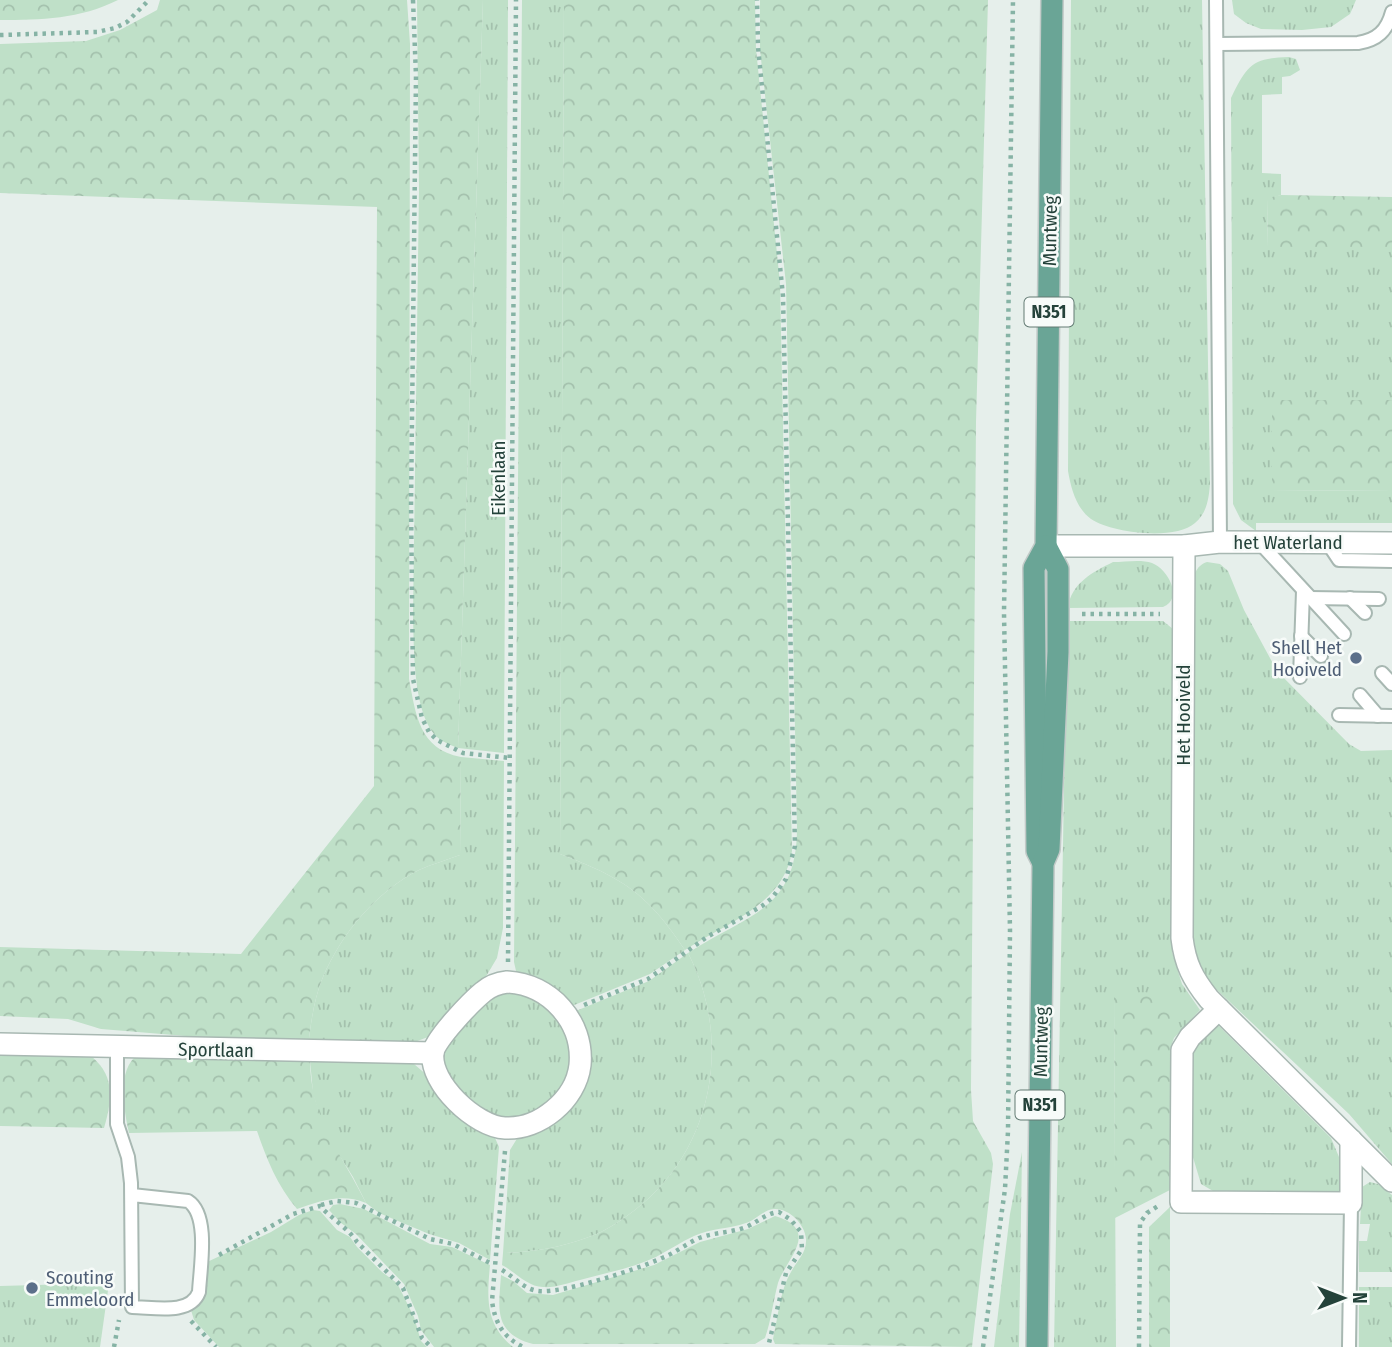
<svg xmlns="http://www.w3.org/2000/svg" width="1392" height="1347" font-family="'Fira Sans Condensed',sans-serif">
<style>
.grass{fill:url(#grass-tufts)}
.forest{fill:url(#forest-crowns)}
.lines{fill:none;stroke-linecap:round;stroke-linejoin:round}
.lane-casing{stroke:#a8b8b2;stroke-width:16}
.street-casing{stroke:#a8b8b2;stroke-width:24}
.primary-casing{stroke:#c2cac8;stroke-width:24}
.path{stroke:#86b3a5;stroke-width:4.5;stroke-dasharray:3.5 5;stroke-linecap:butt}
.lane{stroke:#fff;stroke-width:12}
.street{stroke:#fff;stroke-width:21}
.primary{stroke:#6aa596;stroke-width:21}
.service-dot{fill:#5c6f8a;stroke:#f7fbf9;stroke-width:2.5}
.labels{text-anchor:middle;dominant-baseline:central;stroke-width:5;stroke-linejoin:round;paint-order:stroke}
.shield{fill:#f7fbf9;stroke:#637a73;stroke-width:2}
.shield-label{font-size:18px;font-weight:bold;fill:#24423a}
.street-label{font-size:19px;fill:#24423a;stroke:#f7fbf9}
.service-label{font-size:19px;fill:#4e5e75;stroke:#f7fbf9;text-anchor:end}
</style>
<defs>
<pattern id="grass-tufts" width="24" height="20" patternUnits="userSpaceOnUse" patternTransform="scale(1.75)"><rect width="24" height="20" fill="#bfe0c8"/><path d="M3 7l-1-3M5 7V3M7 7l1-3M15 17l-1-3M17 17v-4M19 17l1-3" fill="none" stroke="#a4c1ad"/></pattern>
<pattern id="forest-crowns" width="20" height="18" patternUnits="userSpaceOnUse" patternTransform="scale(1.75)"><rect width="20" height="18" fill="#bfe0c8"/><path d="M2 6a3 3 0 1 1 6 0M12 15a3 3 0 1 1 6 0" fill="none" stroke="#a4c1ad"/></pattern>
</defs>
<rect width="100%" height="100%" fill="#e6efeb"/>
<g class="grass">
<polygon points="483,0 508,0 504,753 458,748"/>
<path d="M522,0H564L560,854C623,878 647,893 685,950L650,974L567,1008L516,971L514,962Z"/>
<path d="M1071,0H1202L1210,483C1209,498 1207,513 1195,523C1175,541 1112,533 1091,519C1076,508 1071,488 1068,471Z"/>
<polygon points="1232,0 1356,0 1350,14 1331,27 1302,30 1261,29 1246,23 1234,14"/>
<path d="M1289,57L1296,59L1300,70L1290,76L1282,77V94L1262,95V173L1281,174V195L1268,199L1267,247H1392V400H1272V491L1392,490V523H1256V531L1241,520L1233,504L1231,98C1247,66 1251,58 1289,57Z"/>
<path d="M1113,562C1125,562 1141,559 1152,563C1168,569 1184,599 1163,607L1068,608C1071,583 1093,572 1113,562Z"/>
<path d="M1207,562L1220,564L1228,571L1244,610L1277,671L1349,744L1361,751L1392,750V1164L1349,1114L1217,990C1202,975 1197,961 1194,940L1192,589C1193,577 1195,566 1207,562Z"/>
<polygon points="1067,621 1163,621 1173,629 1172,952 1182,984 1200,1010 1174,1038 1170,1049 1170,996 1114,996 1116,1347 1054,1347"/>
<path d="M461,757L504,761L503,928L497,958L479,988L442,1026L428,1037L412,1043L308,1046C311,1023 314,998 323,977C342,933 376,892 419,870C432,864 447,860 460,855Z"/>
<path d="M688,953C730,1034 716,1136 649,1198C631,1214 610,1230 586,1238C559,1248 532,1252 503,1253L510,1150L518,1137L573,1099L571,1013L649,981Z"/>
<path d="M515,991L557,1010L573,1054L563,1088L529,1119L486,1117C466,1097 440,1079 444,1048L493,994Z"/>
<polygon points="1219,1026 1331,1138 1339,1157 1339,1191 1213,1191 1201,1184 1192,1154 1192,1051 1215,1027"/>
<polygon points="310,1060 406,1062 414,1064 492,1131 499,1147 490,1260 459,1243 429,1234 379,1213 366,1203 353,1177 329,1139 320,1118 313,1093"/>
<polygon points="1022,1152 1019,1347 994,1347 1010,1214"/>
<polygon points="1370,1182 1378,1184 1392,1195 1392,1272 1359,1272 1359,1241 1367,1241 1370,1224 1360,1224 1362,1187"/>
<polygon points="109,1283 100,1347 0,1347 0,1286"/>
<rect x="1359" y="1287" width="33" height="60"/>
</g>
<g class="forest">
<path d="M0,0H118C80,19 41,20 0,20Z"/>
<path d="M160,0H407L410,44L409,679C416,715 419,749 461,757L460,855C447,860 432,864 419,870C376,892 342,933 323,977C314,998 311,1023 308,1046L101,1029L68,1019L0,1016V947L241,954L374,786L377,207L0,193V44L86,41L120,30L157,10Z"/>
<path d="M417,0H483L458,748C450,745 440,741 434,734C413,709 414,648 413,615L419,190Z"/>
<path d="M564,0H755L756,49L780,283L792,851C784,905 726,923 685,950C647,893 623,878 560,854Z"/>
<path d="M760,0H988L976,422L971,1090L973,1121L991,1153L993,1164L972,1347L775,1344L773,1339C778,1318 780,1290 791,1272C797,1260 807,1253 806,1239C805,1224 789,1208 774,1209C763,1210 756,1220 746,1223C729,1229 711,1228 694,1236C681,1242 669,1250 656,1257C633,1268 605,1273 580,1280C568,1283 555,1288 543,1287C528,1287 515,1272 502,1265L503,1253C532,1252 559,1248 586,1238C610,1230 631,1214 649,1198C716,1136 730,1034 688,953C747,914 797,911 797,828L786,284L760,50Z"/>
<polygon points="1281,195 1392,197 1392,247 1267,247 1268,198"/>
<polygon points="1272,400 1392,400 1392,490 1272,491"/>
<polygon points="1114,995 1170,996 1170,1190 1115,1218"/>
<path d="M0,1051L87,1053C115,1073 113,1097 104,1128L0,1126Z"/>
<path d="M139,1054L310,1060C310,1118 342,1154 366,1203C341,1193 321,1201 297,1209C277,1185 267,1160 257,1131L129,1133C124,1110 116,1068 139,1054Z"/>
<path d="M340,1204L364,1209L430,1244L452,1247L490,1265C487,1298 485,1324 513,1347H434L421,1330L418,1316L404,1284L356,1234L341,1223L329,1210L333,1205Z"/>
<polygon points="1170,1207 1170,1347 1149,1347 1149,1227"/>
<path d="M313,1210L320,1211L337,1230L350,1237L357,1247L382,1272L397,1283L414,1317L421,1341L427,1347H219L194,1320L191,1310C209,1302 205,1281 205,1263L271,1232L299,1215Z"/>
<path d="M775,1216C822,1230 786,1259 778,1283C773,1302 771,1321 765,1338L755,1344H533C492,1333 499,1307 501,1275L513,1281L527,1293L553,1295L654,1265L700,1242L748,1229Z"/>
</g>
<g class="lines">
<g class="lane-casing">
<g id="lane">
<polyline points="1216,0 1220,542"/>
<path d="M1217,44L1358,43C1377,40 1387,31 1392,12"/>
<polyline points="1259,542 1344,634"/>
<polyline points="1327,542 1339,560 1392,561"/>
<polyline points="1310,598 1379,599"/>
<polyline points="1350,598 1365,613"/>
<polyline points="1301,636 1321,656"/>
<polyline points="1382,673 1392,684"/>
<polyline points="1300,677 1303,591"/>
<polyline points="1360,695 1378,716"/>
<polyline points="1339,715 1392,716"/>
<path d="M117,1047V1124L128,1157L131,1183L132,1307C153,1307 190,1316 199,1292C200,1269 210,1215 188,1201L132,1195"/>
<polyline points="1349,1347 1351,1203"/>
</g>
</g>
<g class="street-casing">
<g id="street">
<polyline points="1046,546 1184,546 1220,542 1392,543"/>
<path d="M1184,546L1182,938C1185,964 1193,979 1209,999L1392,1181"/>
<path d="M507,982C550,984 584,1022 580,1065C576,1100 539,1130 505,1128C476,1127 429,1083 433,1053C434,1040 472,1001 483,992C490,986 498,983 507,982Z"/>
<polyline points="1219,1009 1190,1037 1182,1050 1181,1202 1351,1203 1351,1140"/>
<polyline points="0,1044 433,1053"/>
</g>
</g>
<g class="primary-casing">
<g id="primary">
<polyline points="1043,863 1037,851 1034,568 1046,546 1052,0"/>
<polyline points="1037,1347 1043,863 1049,849 1058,652 1058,569 1046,546"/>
</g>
</g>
<g class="path">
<polyline points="413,0 416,76 411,505 413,679 422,718 429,732 437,740 463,753 510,758"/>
<polyline points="0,35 97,32 115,28 127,22 149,0"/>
<polyline points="1082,614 1160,614"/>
<polyline points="508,962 516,0"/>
<polyline points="584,1005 648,979 707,937 762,906 772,898 786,879 795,846 783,296 758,47 757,0"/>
<path d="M505,1151L492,1301C495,1323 503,1337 523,1347"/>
<polyline points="321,1205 337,1201 356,1203 430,1239 453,1244 490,1263"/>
<path d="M219,1255L293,1214L320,1206C331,1218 349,1229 357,1242L403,1288L422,1338L431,1347"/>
<path d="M502,1270C514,1277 524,1289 538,1291C562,1294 638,1269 662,1258C675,1253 686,1244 699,1238C715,1232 731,1233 746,1227C758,1222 766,1213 779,1212L791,1220L801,1232L802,1249L786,1273L768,1347"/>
<polyline points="191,1321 216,1347"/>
<polyline points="114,1347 119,1320"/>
<polyline points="983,1347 1005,1189 1008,1131 1010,931 1004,613 1013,0"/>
<polyline points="1139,1347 1140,1223 1147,1213 1158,1206"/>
</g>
<use href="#lane" class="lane"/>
<use href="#street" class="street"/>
<use href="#primary" class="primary"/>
</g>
<g class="service-dot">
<circle cx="1356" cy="658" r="7"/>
<circle cx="32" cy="1288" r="7"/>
</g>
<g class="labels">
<g class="shield">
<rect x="1024.5" y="297.5" width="49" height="29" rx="5"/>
<rect x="1015.5" y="1090.5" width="49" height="29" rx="5"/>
</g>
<g class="shield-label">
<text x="1049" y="312">N351</text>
<text x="1040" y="1105">N351</text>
</g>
<g class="street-label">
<text transform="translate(1050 231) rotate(-89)">Muntweg</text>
<text transform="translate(498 478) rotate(-90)">Eikenlaan</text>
<text x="1288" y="542">het Waterland</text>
<text transform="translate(1183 715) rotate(-90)">Het Hooiveld</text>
<text transform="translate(1041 1042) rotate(-89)">Muntweg</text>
<text transform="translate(216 1050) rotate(1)">Sportlaan</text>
</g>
<g class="service-label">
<text x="1342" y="647">Shell Het<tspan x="1342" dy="22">Hooiveld</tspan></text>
<text x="46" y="1277" text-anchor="start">Scouting<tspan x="46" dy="22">Emmeloord</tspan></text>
</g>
</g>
<g transform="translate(1343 1298) rotate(90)" stroke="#f7fbf9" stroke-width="5" paint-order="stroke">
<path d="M0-5L12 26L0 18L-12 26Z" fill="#24423a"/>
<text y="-10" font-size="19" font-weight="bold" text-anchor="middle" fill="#24423a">N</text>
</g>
</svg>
